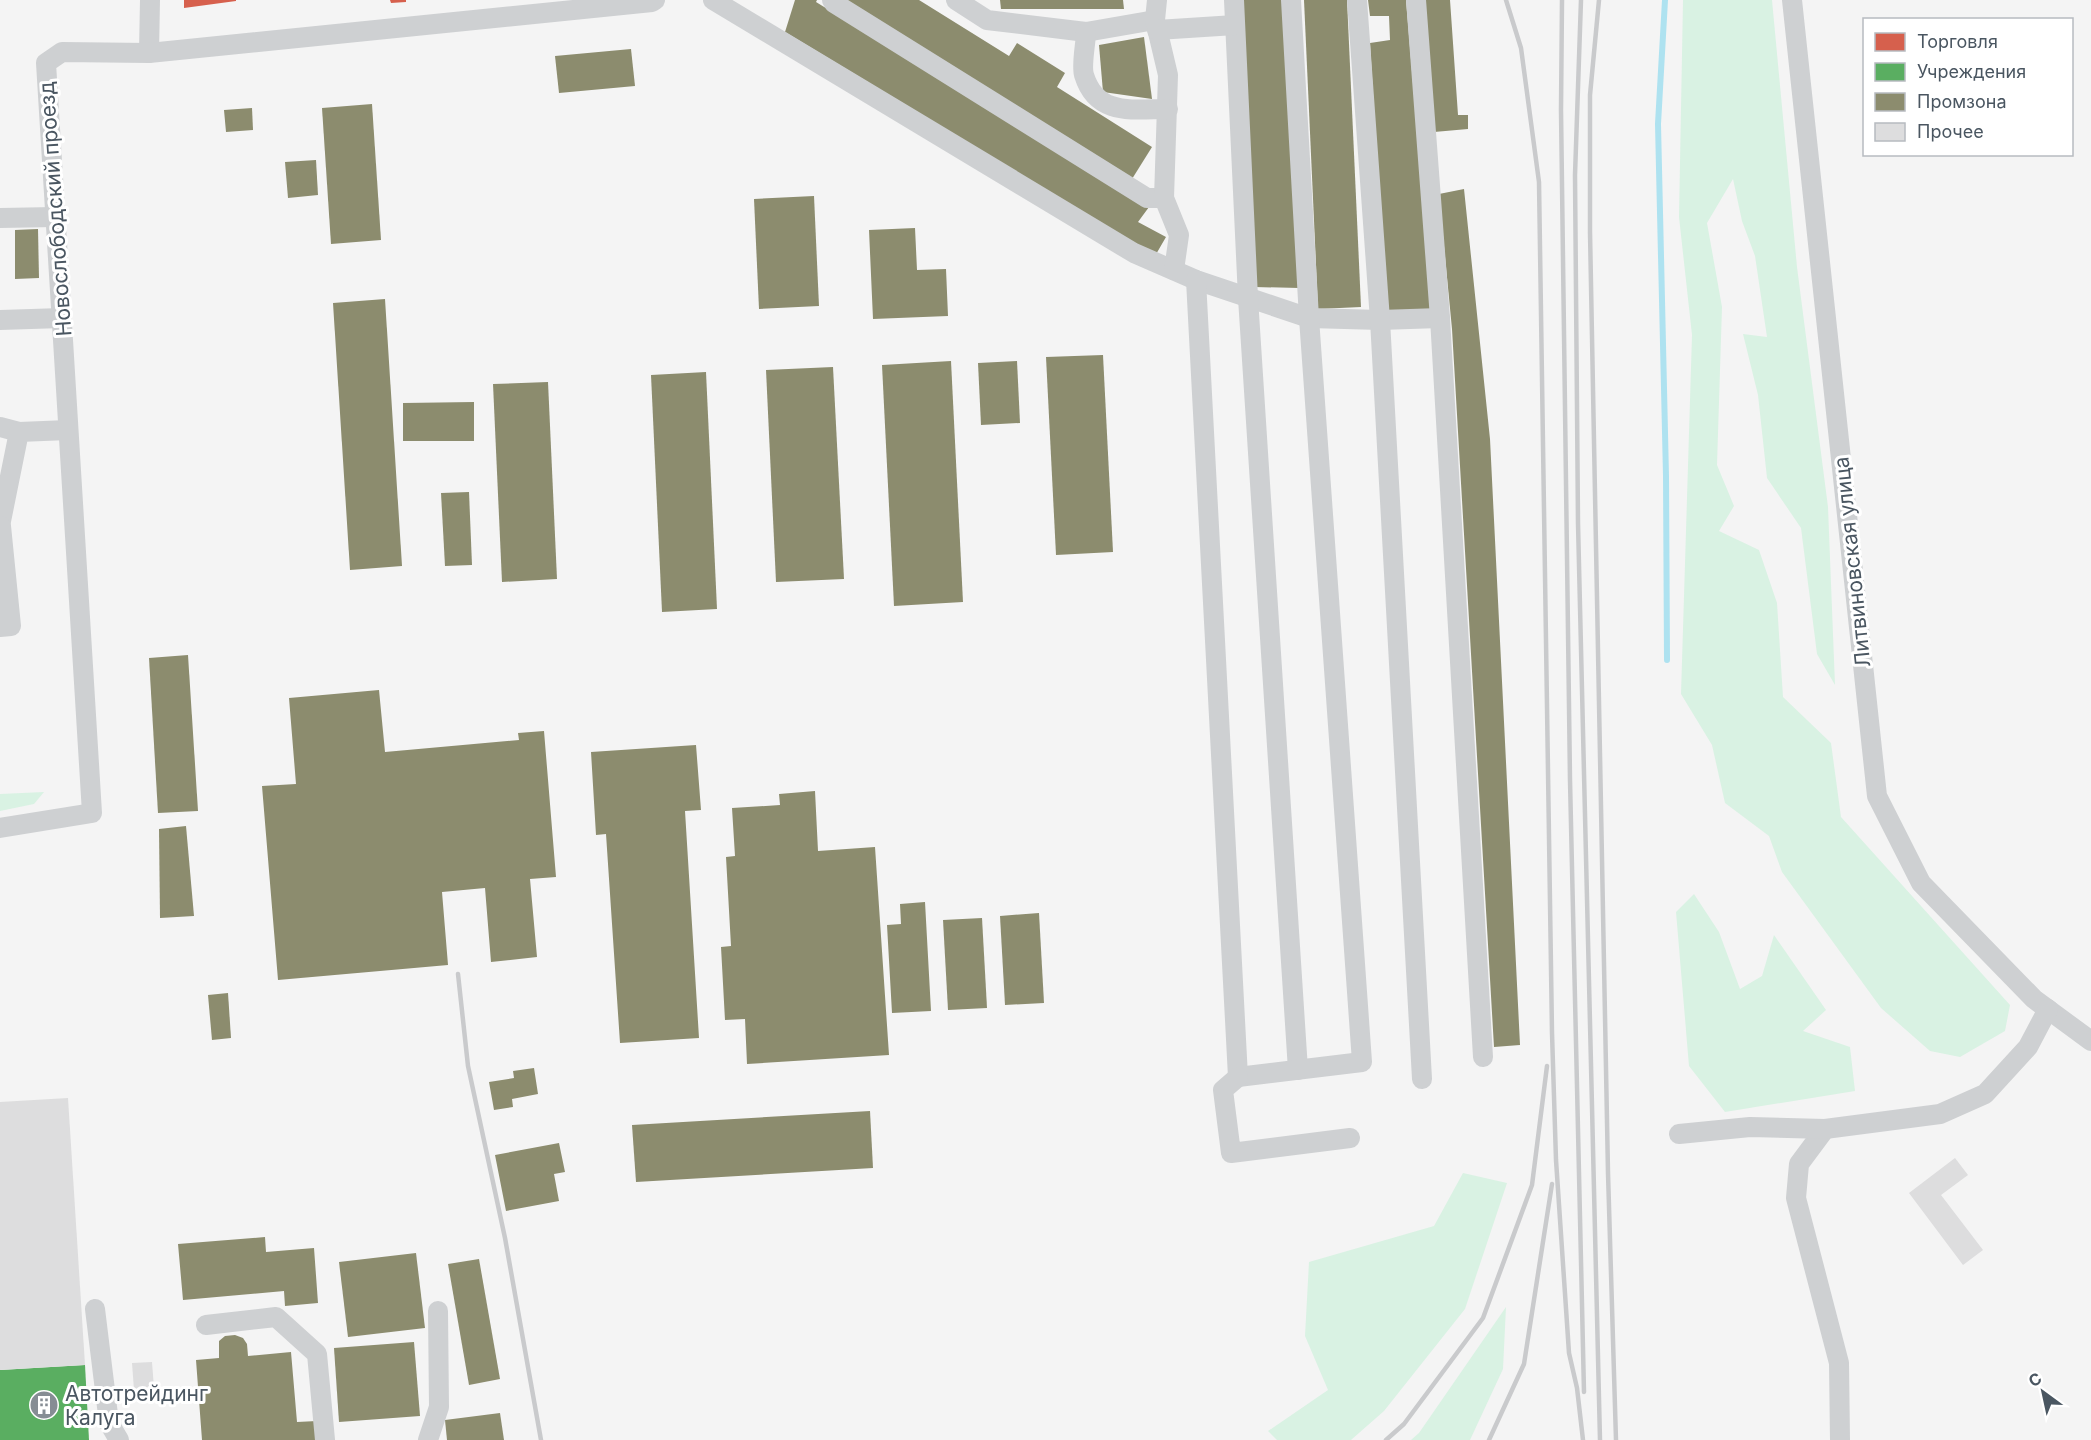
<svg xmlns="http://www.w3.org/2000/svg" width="2091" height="1440" font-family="Inter,sans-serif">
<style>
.green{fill:#d9f2e3}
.shops{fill:#d6604d}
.public{fill:#5aae61}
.industry{fill:#8c8c6e}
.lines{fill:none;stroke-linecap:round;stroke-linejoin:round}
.stream{stroke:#aee2f0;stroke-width:6}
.building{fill:#ddddde}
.minor{stroke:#ced0d2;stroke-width:20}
.rail{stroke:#c9cacc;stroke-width:4.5}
.labels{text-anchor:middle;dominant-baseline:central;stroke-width:6;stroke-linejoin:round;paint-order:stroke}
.street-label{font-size:21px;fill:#4a5661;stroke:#fff}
.poi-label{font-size:21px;fill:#4a5661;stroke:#fff;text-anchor:start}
</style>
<rect width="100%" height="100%" fill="#f4f4f4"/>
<g class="green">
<polygon points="1683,0 1772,0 1797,267 1828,507 1835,685 1817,654 1801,528 1767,478 1758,395 1743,334 1767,337 1755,256 1742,221 1733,179 1707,223 1722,307 1717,465 1734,506 1719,531 1759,550 1777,603 1783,697 1831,743 1841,817 2010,1005 2005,1031 1960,1057 1930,1051 1881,1008 1782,872 1769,836 1725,803 1712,745 1681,694 1692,335 1679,217"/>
<polygon points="44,792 34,804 0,811 0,794"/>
<polygon points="1694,894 1719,932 1740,989 1762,976 1774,935 1826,1010 1803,1031 1850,1047 1855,1091 1725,1112 1689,1066 1676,912"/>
<polygon points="1463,1173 1507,1183 1465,1309 1384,1411 1351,1440 1277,1440 1268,1431 1328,1390 1305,1336 1309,1262 1434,1226"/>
<polygon points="1506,1307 1503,1369 1470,1440 1411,1440 1419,1433"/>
</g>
<g class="shops">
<polygon points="184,0 236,0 236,1 184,8"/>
<polygon points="390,0 406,0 406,2 391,3"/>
</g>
<polygon class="public" points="85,1365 89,1440 0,1440 0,1370"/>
<g class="industry">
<polygon points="795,0 817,0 816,2 1149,207 1138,222 1166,237 1155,256 785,32"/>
<polygon points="846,0 919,0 1009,56 1017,43 1065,73 1057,87 1152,147 1132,179"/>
<polygon points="1000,0 1123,0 1124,9 1001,9"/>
<polygon points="1243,0 1282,0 1299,288 1255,287"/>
<polygon points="1304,0 1347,0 1361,307 1318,309"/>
<polygon points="1368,0 1406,0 1432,311 1386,313 1370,43 1390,40 1389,16 1370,16"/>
<polygon points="1425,0 1450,0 1458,115 1468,115 1468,129 1434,132"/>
<polygon points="1144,37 1152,99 1103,92 1099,45"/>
<polygon points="631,49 635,86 559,93 555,56"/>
<polygon points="372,104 381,240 331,244 322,108"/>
<polygon points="252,108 253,130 226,132 224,110"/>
<polygon points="316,160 318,195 288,198 285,162"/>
<polygon points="1464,189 1490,439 1520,1045 1494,1047 1452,329 1439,194"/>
<polygon points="814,196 819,306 759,309 754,199"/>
<polygon points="915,228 917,270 946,269 948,316 873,319 869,230"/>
<polygon points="38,229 39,278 15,279 15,230"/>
<polygon points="385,299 402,566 350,570 333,303"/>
<polygon points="1103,355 1113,552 1056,555 1046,357"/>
<polygon points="951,361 963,602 894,606 882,365"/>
<polygon points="1017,361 1020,423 981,425 978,363"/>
<polygon points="833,367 844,579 776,582 766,370"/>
<polygon points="706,372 717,609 662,612 651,375"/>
<polygon points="548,382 557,579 502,582 493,384"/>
<polygon points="474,402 474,441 403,441 403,403"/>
<polygon points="469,492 472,565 445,566 441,493"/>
<polygon points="188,655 198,811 158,813 149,658"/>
<polygon points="379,690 385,752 519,740 518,733 544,731 556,877 530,879 537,957 491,962 485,888 442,892 448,965 278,980 262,786 296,784 289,698"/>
<polygon points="696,745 701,810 685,811 699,1038 620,1043 606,834 596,835 591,752"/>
<polygon points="815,791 818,851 875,847 889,1055 747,1064 745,1019 725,1020 721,947 731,946 726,857 735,856 732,808 780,805 779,794"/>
<polygon points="186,826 194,916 160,918 159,829"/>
<polygon points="925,902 931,1011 892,1013 887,925 901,924 900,904"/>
<polygon points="1039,913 1044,1003 1005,1005 1000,916"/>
<polygon points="982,918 987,1008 948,1010 943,920"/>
<polygon points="228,993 231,1038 212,1040 208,995"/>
<polygon points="534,1068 538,1094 512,1099 513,1107 494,1110 489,1082 514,1078 513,1071"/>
<polygon points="870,1111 873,1168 636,1182 632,1125"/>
<polygon points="559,1143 565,1172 554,1174 559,1201 506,1211 495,1155"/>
<polygon points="265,1237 266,1252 314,1248 318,1303 285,1306 284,1291 183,1300 178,1244"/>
<polygon points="416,1253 425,1328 348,1337 339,1262"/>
<polygon points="479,1259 500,1379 469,1385 448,1264"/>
<polygon points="235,1335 243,1338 247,1344 248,1356 291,1352 297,1422 317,1421 318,1440 202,1440 196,1360 219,1358 219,1341 225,1336"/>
<polygon points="414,1342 420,1416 339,1422 334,1348"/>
<polygon points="500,1413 504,1440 447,1440 445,1420"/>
</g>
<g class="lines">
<polyline class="stream" points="1665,0 1658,124 1666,476 1667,660"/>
</g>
<g class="building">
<polygon points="68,1098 85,1365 0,1370 0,1102"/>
<polygon points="1955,1158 1968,1175 1941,1195 1983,1250 1963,1265 1909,1193"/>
<polygon points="152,1362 154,1388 134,1390 132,1363"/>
</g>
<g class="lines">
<g class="minor">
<polyline points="713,0 1134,253 1196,280 1309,318 1380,320 1440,318"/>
<polyline points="832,0 834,3 1147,198 1164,198"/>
<polyline points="956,0 987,20 1086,32 1155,20"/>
<polyline points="1157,0 1155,20 1168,75 1164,198 1179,235 1174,270"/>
<polyline points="1234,0 1248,298 1298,1070"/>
<polyline points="1357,0 1380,320 1422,1079"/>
<polyline points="1416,0 1440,318 1483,1057"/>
<polyline points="1792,0 1877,796 1921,883 2034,999 2091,1041"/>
<polyline points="1157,30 1235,25"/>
<path d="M1086,32C1086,43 1081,65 1084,75C1097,117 1133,109 1168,109"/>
<polyline points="149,53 150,0"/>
<polyline points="0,218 55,217"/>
<polyline points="1196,280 1238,1077 1362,1062 1309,318 1291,0"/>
<polyline points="0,320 62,318"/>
<polyline points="0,427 19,432"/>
<polyline points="0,526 19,432 68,430"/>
<polyline points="0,627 11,626 1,526"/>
<polyline points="0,828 92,813 46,63 62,52 149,53 652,2 655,0"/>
<polyline points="1238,1077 1223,1090 1231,1153 1350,1138"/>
<polyline points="1825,1129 1799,1164 1796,1198 1839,1363 1840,1440"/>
<polyline points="1679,1134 1750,1127 1825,1129 1940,1114 1985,1094 2028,1047 2048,1009"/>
<polyline points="95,1309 109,1423 119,1440"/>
<polyline points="206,1325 276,1317 317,1354 325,1440"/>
<polyline points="428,1440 439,1407 438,1311"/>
</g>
<g class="rail">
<polyline points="1506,0 1521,48 1539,182 1552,1033 1556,1160 1569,1353 1577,1388 1583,1440"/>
<polyline points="1562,0 1561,110 1570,780 1584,1392"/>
<polyline points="1581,0 1575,175 1578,523 1600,1440"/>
<polyline points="1599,0 1590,95 1590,232 1608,1173 1616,1440"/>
<polyline points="458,974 468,1066 505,1238 541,1440"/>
<polyline points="1386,1440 1404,1424 1483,1318 1532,1185 1547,1066"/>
<polyline points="1489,1440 1524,1364 1552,1184"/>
</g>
</g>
<defs>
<g id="building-disc" transform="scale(1.5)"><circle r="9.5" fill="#868d94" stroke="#fff"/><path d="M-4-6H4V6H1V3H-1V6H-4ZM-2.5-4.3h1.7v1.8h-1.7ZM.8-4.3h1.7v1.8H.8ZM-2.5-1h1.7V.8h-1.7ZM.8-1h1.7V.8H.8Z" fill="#fff"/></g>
</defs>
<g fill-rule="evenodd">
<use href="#building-disc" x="44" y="1405"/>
</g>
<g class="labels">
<g class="street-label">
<text transform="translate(55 209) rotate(-94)">Новослободский проезд</text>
<text transform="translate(1852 562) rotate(-96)">Литвиновская улица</text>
</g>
<g class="poi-label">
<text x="65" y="1393">Автотрейдинг<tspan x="65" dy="24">Калуга</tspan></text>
</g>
</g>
<rect x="1863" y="18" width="210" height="138" fill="#ffffff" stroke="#b7bbc0" stroke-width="1.5"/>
<rect x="1875" y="33" width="30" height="18" fill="#d6604d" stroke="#b7bbc0" stroke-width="1.5"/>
<text x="1917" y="48" font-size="18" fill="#4a5661">Торговля</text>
<rect x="1875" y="63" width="30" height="18" fill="#5aae61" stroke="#b7bbc0" stroke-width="1.5"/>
<text x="1917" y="78" font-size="18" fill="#4a5661">Учреждения</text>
<rect x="1875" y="93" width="30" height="18" fill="#8c8c6e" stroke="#b7bbc0" stroke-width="1.5"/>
<text x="1917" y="108" font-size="18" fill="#4a5661">Промзона</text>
<rect x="1875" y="123" width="30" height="18" fill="#ddddde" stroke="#b7bbc0" stroke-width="1.5"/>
<text x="1917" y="138" font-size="18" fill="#4a5661">Прочее</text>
<g transform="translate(2043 1392) rotate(327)" stroke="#ffffff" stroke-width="4.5" paint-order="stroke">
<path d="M0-4.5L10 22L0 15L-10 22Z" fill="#4a5661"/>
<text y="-9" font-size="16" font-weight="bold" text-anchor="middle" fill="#4a5661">С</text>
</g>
</svg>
